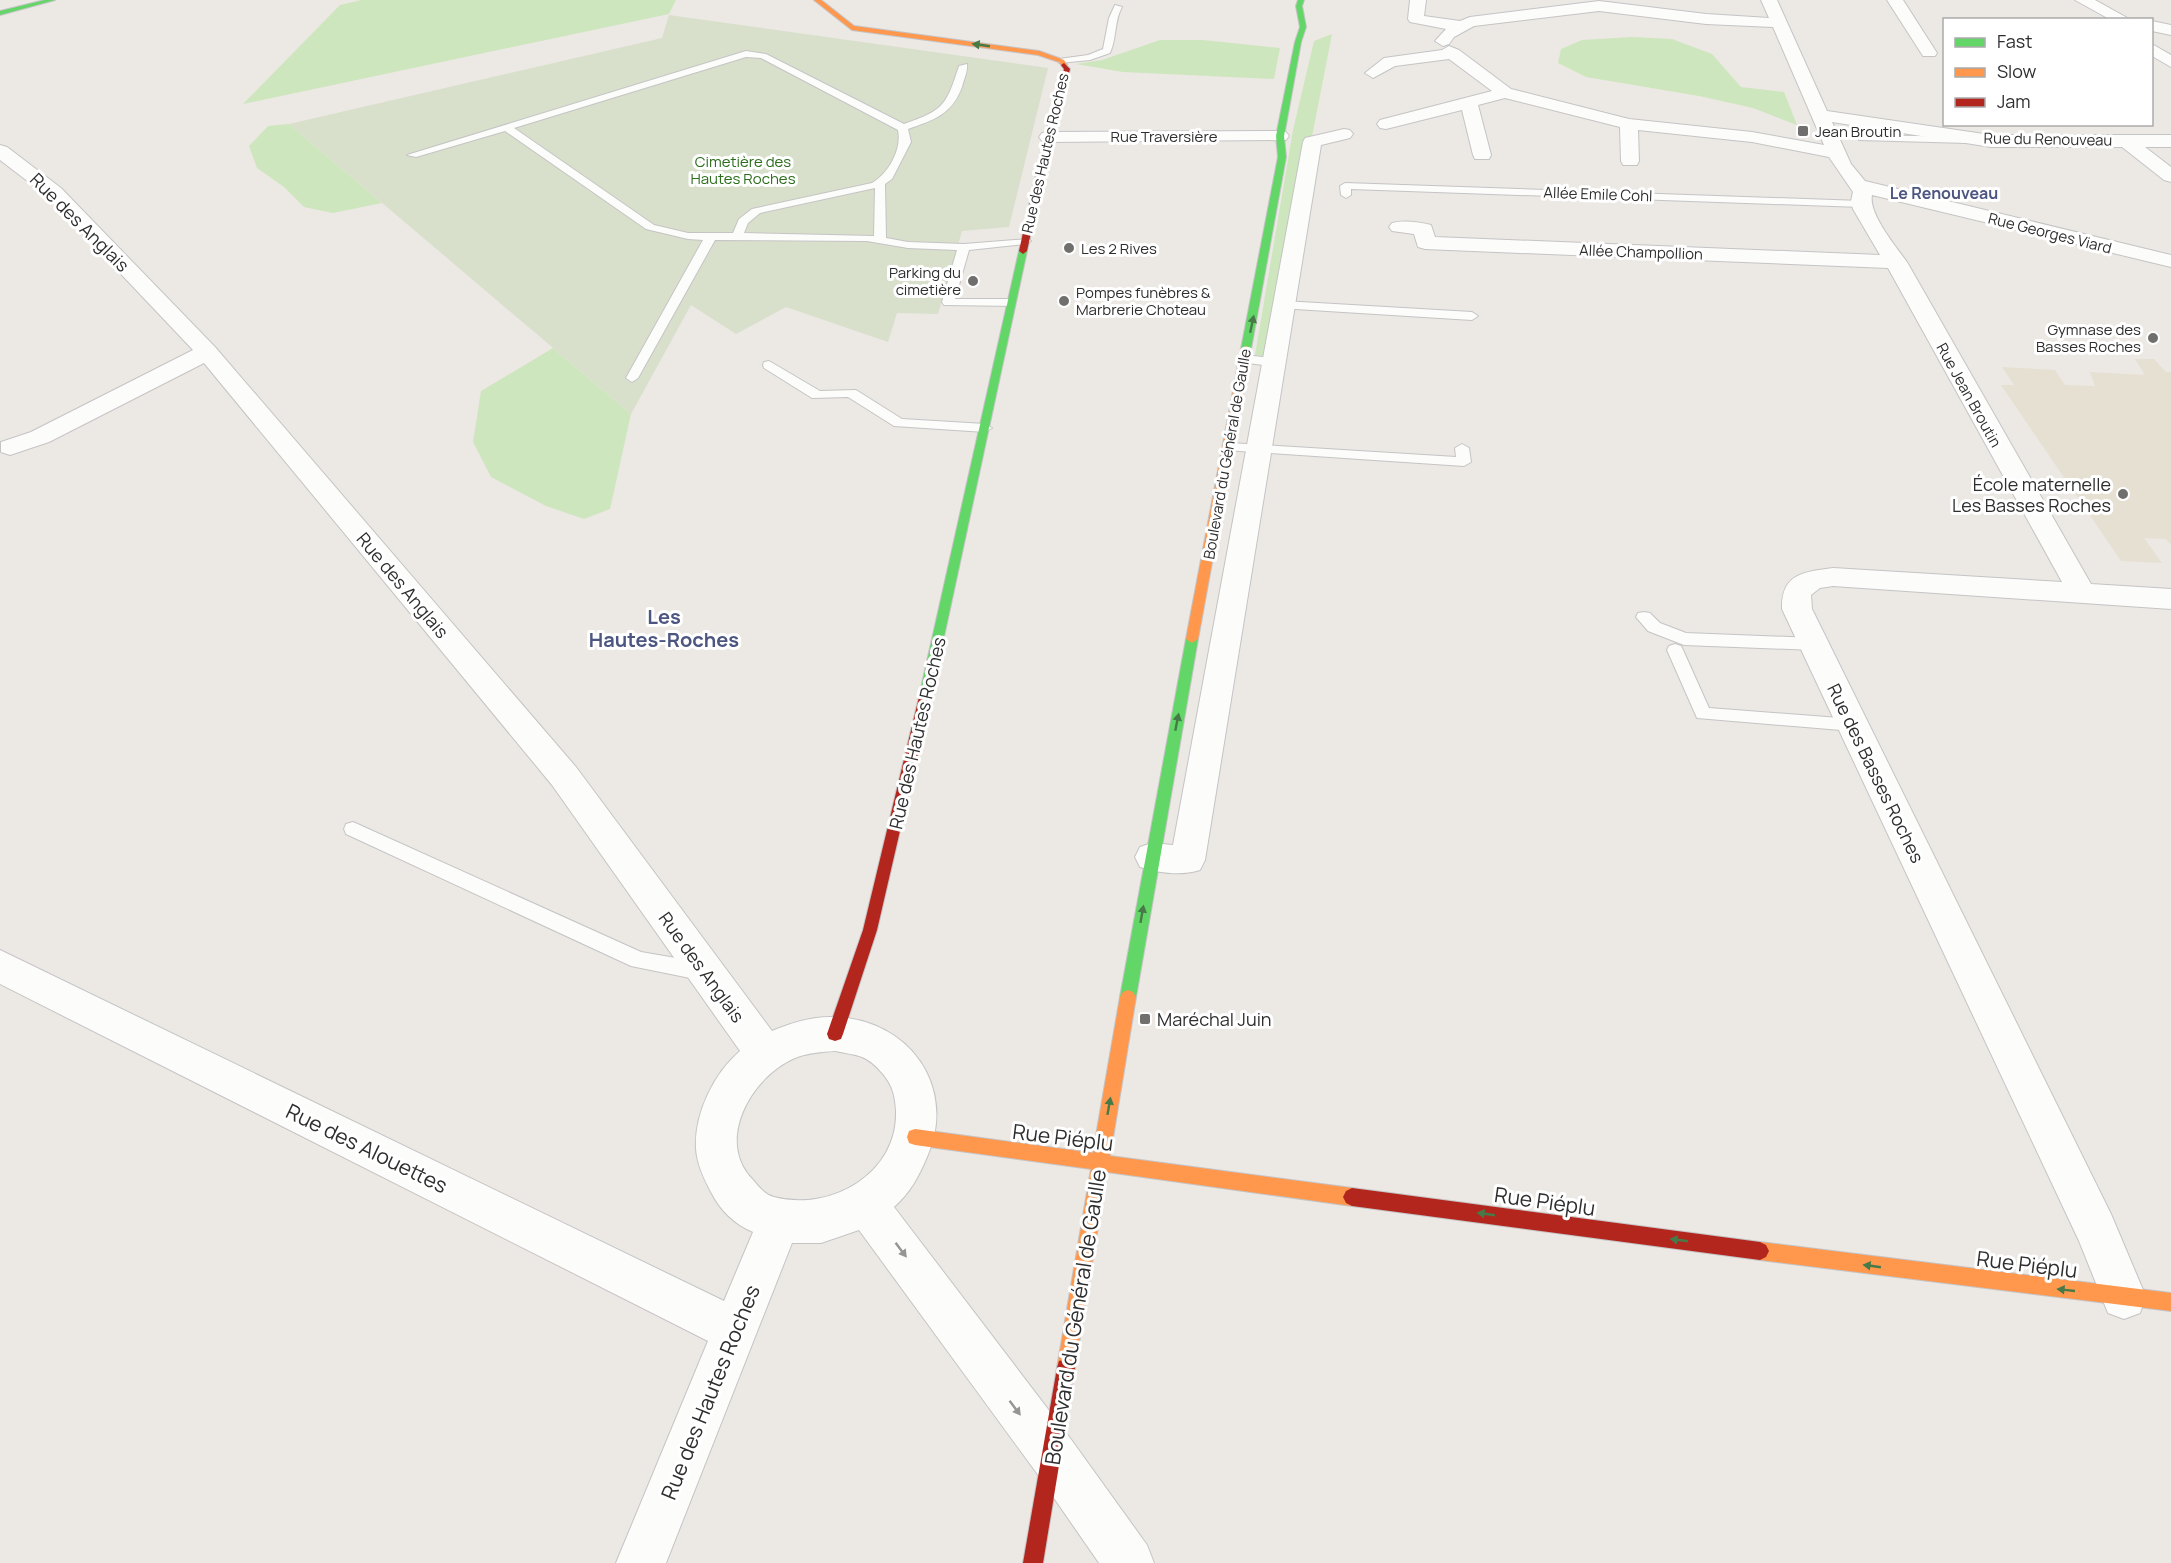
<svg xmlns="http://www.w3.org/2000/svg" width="2171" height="1563" font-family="Manrope,sans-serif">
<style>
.education{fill:#e6e0d3}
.green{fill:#cee6be}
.cemetery{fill:#d8e0cc}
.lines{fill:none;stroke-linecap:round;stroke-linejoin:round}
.lane-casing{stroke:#c5c4c5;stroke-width:2}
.street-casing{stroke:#c5c4c5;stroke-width:2}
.fast-casing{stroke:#c5c4c5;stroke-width:2}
.slow-casing{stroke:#c5c4c5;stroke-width:2}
.jam-casing{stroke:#c5c4c5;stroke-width:2}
.lane{fill:#fcfcfb;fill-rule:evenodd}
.street{fill:#fcfcfb;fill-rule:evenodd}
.fast{fill:#63d668;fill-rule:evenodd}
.slow{fill:#ff974d;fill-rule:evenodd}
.jam{fill:#b3261e;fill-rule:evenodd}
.oneway{fill:#467a48}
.oneway2{fill:#959594}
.poi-dot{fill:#706f6e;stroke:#fff;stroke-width:2}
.labels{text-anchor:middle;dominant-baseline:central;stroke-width:6;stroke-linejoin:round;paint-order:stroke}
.far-poi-label{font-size:15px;fill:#2e2e2e;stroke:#fff;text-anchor:start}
.far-street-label{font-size:15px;fill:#2e2e2e;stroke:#fff}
.far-park-label{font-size:15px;fill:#2c6e1b;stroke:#fff}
.far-neighbourhood-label{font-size:16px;font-weight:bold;fill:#4d5680;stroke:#fff}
.street-label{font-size:18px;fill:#2e2e2e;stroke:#fff}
.poi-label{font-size:18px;fill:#2e2e2e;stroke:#fff;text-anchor:end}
.neighbourhood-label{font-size:20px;font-weight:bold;fill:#4d5680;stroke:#fff}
.near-street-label{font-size:21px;fill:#2e2e2e;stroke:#fff}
</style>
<rect width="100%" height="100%" fill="#ece8e4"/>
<polygon class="education" points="2135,359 2154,359 2166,372 2171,372 2171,545 2166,539 2144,538 2162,563 2121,561 2001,385 2014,385 2002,367 2055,370 2065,385 2095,386 2090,372 2145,375"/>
<g class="green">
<polygon points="361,0 676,0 669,14 243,104 340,5"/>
<polygon points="1332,34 1269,357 1255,355 1293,130 1314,41"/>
<polygon points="1632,37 1672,39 1712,54 1741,87 1784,92 1797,125 1753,108 1699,96 1586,77 1558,63 1561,49 1582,40"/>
<polygon points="1160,40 1203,40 1280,48 1274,79 1123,72 1076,64 1102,60"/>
<polygon points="289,124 382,203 333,213 304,207 284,187 257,168 249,146 268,126"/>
<polygon points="553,348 631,414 610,509 584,519 546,506 491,477 473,442 481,391"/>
</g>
<polygon class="cemetery" points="669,15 1048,68 1009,227 962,231 938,314 897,313 888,342 786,307 736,334 691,305 631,414 289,124 662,38"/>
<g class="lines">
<g class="lane-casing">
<g id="lane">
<path d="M1115,5L1122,7C1114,21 1117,38 1110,53L1090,60L1059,63V59L1088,55L1103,49L1109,18Z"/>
<path d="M746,51L766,54L904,124C944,110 946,106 959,66L967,64C968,71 964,79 962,87C952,114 934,120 908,129L911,142L892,179L885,184L886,238L908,242L964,244L1029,239L1031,241L1025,244L969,250L955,299H1011L1015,300V306L944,305L942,302L957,250L908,248L867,241L715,240L638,378L632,382L626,378L703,240L688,239L646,229L505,131L416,157L407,155ZM746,57L761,58L898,130C902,149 889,173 872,183L752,209L739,219L733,233H688L654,225L514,128ZM875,188L874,236L744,233L748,223L760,213Z"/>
<polygon points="1863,135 1968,137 1973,140 1968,143 1859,140 1859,136"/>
<polygon points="1345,183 1861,201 1866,204 1861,207 1351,189 1351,195 1346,198 1341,195 1340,186"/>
<polygon points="1283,301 1472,312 1478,316 1472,320 1279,308 1279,302"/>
<polygon points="1244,355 1273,358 1279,362 1273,366 1239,362 1238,359 1239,356"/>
<polygon points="769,361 820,391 856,390 902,419 985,424 992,428 985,432 894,426 848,397 812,398 764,368 763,365 764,362"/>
<polygon points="1230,443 1456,457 1455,448 1462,444 1469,448 1471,462 1464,466 1225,450 1223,447 1225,444"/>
<polygon points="1644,612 1650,613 1660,623 1686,633 1814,638 1820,640 1822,644 1820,648 1814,650 1684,645 1648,631 1636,617 1638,613"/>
<polygon points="1675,644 1681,646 1683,650 1709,708 1853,719 1859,720 1862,725 1859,730 1853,731 1697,718 1667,650 1669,646"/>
<polygon points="353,822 641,952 705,963 712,966 715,972 712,978 705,981 631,966 346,834 344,829 346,824"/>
</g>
</g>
<g class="street-casing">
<g id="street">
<path d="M1410,0H1426L1424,16L1460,21L1470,17L1599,1L1706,14L1769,18L1761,0H1777L1827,111L1991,135H2171V147H2145L2171,167V182L2164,180L2122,147H1991L1832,122L1851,164L1865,181L2171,255V267L1872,195C1868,213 1896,247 1907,262L2091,584L2171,589V609L1833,586L1820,588L1811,595L1812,609L2111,1214L2146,1297L2140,1313L2124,1319L2108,1313L2079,1241L1782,609C1781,574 1803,572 1833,568L2062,582L1888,268L1425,249L1418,247L1414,234L1392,231L1389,227L1392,223C1404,220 1419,222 1431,225L1435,237L1880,255L1853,209L1851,201L1853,192L1829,157L1752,142L1638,130L1639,161L1637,165H1623L1621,161L1620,127L1505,98L1478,105L1491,155L1489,159H1475L1473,155L1462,110L1386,129L1380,128L1377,124L1380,120L1492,91L1449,59L1395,66L1373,78L1365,73L1384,58L1442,50L1449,46L1459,50L1511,89L1629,119L1752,132L1824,145L1773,27L1706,24L1599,11L1474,26L1454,37L1449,44L1443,46L1435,41L1446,29L1410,22L1408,19Z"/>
<polygon points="1887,0 1903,0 1937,53 1935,56 1923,56"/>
<polygon points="2075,0 2095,0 2131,20 2111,20"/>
<polygon points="2152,21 2171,25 2171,35 2152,31"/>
<polygon points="2152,44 2171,55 2171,67 2152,56"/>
<path d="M1344,129L1350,130L1353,134L1350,138L1321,145L1205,860L1200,870C1181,876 1159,873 1140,867L1135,857L1140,847L1152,843L1173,845L1303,142L1305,138Z"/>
<polygon points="1280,131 1286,132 1289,136 1286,140 1048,142 1042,141 1039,137 1042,133 1048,132"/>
<path d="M0,145L7,147L61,188L215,347L576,767L772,1031C791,1023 812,1016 834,1017C909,1019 958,1087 927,1157C919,1176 910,1193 894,1207L1070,1438L1147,1545L1154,1563H1099L1036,1472L859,1230L821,1243H792L666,1563H616L708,1341L0,984V950L724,1301L753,1232C734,1224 720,1210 711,1192C704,1179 697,1164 696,1149C694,1114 714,1073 740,1051L552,785L204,363L49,442L10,455L1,452V442L31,432L193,350L47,196L0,160ZM835,1051C844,1053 854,1054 862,1057C870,1060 877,1067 883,1074C893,1086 895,1096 896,1111C898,1174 830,1212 774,1197C765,1195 759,1187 753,1180C714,1141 752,1076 795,1058C807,1053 822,1052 835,1051Z"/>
</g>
</g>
<g class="fast-casing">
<g id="fast">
<polygon points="45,0 55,0 0,15 0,11"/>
<polygon points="1298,0 1304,0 1302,6 1306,27 1301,42 1284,136 1286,157 1251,349 1246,352 1241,349 1278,157 1276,136 1295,42 1300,27 1296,6"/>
<polygon points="1023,248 1027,251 931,697 925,702 919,697 1019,251"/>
<polygon points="1192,635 1198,639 1136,997 1133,1002 1128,1004 1123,1002 1120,997 1186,639"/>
</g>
</g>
<g class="slow-casing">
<g id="slow">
<polygon points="814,0 821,0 854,26 1039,51 1064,60 1067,65 1062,66 1059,62 1038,55 852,30"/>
<polygon points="1246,346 1251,349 1198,639 1192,643 1186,639 1241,349"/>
<polygon points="1128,990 1133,992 1136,997 1110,1156 1352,1188 1358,1191 1361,1197 1358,1203 1352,1206 1107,1172 1075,1368 1073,1375 1066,1377 1059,1375 1057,1368 1091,1169 915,1145 909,1143 907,1137 909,1131 915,1129 1093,1153 1120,997 1123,992"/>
<polygon points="1760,1242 2171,1293 2171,1311 1760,1260 1754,1257 1751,1251 1754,1245"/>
</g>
</g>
<g class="jam-casing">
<g id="jam">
<polygon points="1064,63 1070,69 1052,137 1027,251 1023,254 1019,251 1044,137 1064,69 1061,65"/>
<polygon points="925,692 931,697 877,930 843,1034 841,1039 835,1041 829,1039 827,1034 863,930 919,697"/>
<polygon points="1352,1188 1760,1242 1766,1245 1769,1251 1766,1257 1760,1260 1352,1206 1346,1203 1343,1197 1346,1191"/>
<polygon points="1066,1359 1073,1361 1075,1368 1043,1563 1023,1563 1057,1368 1059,1361"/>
</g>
</g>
<use href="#lane" class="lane"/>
<use href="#street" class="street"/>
<use href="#fast" class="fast"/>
<use href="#slow" class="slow"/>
<use href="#jam" class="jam"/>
</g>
<defs><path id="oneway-solid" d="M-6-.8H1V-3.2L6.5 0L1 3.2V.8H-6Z" transform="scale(1.5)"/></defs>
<g class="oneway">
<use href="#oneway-solid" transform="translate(981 45) rotate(-172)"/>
<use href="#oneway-solid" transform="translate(1252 324) rotate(-78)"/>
<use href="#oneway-solid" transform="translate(1177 722) rotate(-79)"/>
<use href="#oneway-solid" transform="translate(1142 914) rotate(-80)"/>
<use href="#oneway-solid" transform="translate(1109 1106) rotate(-80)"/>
<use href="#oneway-solid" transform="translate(1486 1214) rotate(-172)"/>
<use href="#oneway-solid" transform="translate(1679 1240) rotate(-172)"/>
<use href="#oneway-solid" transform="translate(1872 1266) rotate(-172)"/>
<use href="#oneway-solid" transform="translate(2066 1290) rotate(-174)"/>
</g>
<g class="oneway2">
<use href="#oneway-solid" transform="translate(901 1250) rotate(53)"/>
<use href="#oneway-solid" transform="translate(1015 1408) rotate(53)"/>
</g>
<g class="poi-dot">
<rect x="1797" y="125" width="12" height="12" rx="3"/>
<circle cx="1069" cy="248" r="6"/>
<circle cx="973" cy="281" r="6"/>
<circle cx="1064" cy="301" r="6"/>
<circle cx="2153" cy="338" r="6"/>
<circle cx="2123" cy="494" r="6"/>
<rect x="1139" y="1013" width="12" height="12" rx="3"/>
</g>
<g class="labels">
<g class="far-poi-label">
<text x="1815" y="131">Jean Broutin</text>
<text x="1081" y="248">Les 2 Rives</text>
<text x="961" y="272" text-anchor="end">Parking du<tspan x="961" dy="17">cimetière</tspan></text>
<text x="1076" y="292">Pompes funèbres &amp;<tspan x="1076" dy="17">Marbrerie Choteau</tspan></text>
<text x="2141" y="329" text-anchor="end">Gymnase des<tspan x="2141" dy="17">Basses Roches</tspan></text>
</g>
<g class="far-street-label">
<text x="1164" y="136">Rue Traversière</text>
<text transform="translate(2048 139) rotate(1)">Rue du Renouveau</text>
<text transform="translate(1045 153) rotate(-77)">Rue des Hautes Roches</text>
<text transform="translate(1598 194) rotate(2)">Allée Emile Cohl</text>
<text transform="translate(2050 233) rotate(14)">Rue Georges Viard</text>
<text transform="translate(1641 252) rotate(2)">Allée Champollion</text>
<text transform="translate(1969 395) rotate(61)">Rue Jean Broutin</text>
<text transform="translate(1227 454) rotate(-80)">Boulevard du Général de Gaulle</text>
</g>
<g class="far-park-label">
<text x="743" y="161">Cimetière des<tspan x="743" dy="17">Hautes Roches</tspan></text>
</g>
<g class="far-neighbourhood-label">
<text x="1944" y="193">Le Renouveau</text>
</g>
<g class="street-label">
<text transform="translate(80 222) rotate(45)">Rue des Anglais</text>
<text transform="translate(403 585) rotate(50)">Rue des Anglais</text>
<text transform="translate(917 733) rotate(-77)">Rue des Hautes Roches</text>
<text transform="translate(1876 773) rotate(64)">Rue des Basses Roches</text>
<text transform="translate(702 967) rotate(54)">Rue des Anglais</text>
</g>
<g class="poi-label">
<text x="2111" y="484">École maternelle<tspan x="2111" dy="21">Les Basses Roches</tspan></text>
<text x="1157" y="1019" text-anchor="start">Maréchal Juin</text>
</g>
<g class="neighbourhood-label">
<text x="664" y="616">Les<tspan x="664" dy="23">Hautes-Roches</tspan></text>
</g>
<g class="near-street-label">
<text transform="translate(1063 1137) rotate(7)">Rue Piéplu</text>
<text transform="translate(367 1148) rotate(26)">Rue des Alouettes</text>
<text transform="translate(1545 1201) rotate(8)">Rue Piéplu</text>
<text transform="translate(2027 1264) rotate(7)">Rue Piéplu</text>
<text transform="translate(1075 1317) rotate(-81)">Boulevard du Général de Gaulle</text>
<text transform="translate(710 1392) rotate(-68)">Rue des Hautes Roches</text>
</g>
</g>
<rect x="1943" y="18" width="210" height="108" fill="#ffffff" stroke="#ababab" stroke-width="1.5"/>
<rect x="1955" y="38" width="30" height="9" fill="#63d668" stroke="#ababab" stroke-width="1.5"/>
<text x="1997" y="48" font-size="18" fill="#2e2e2e">Fast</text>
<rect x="1955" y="68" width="30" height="9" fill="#ff974d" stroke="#ababab" stroke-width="1.5"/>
<text x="1997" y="78" font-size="18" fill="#2e2e2e">Slow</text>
<rect x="1955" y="98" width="30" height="9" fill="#b3261e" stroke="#ababab" stroke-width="1.5"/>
<text x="1997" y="108" font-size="18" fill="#2e2e2e">Jam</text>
</svg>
